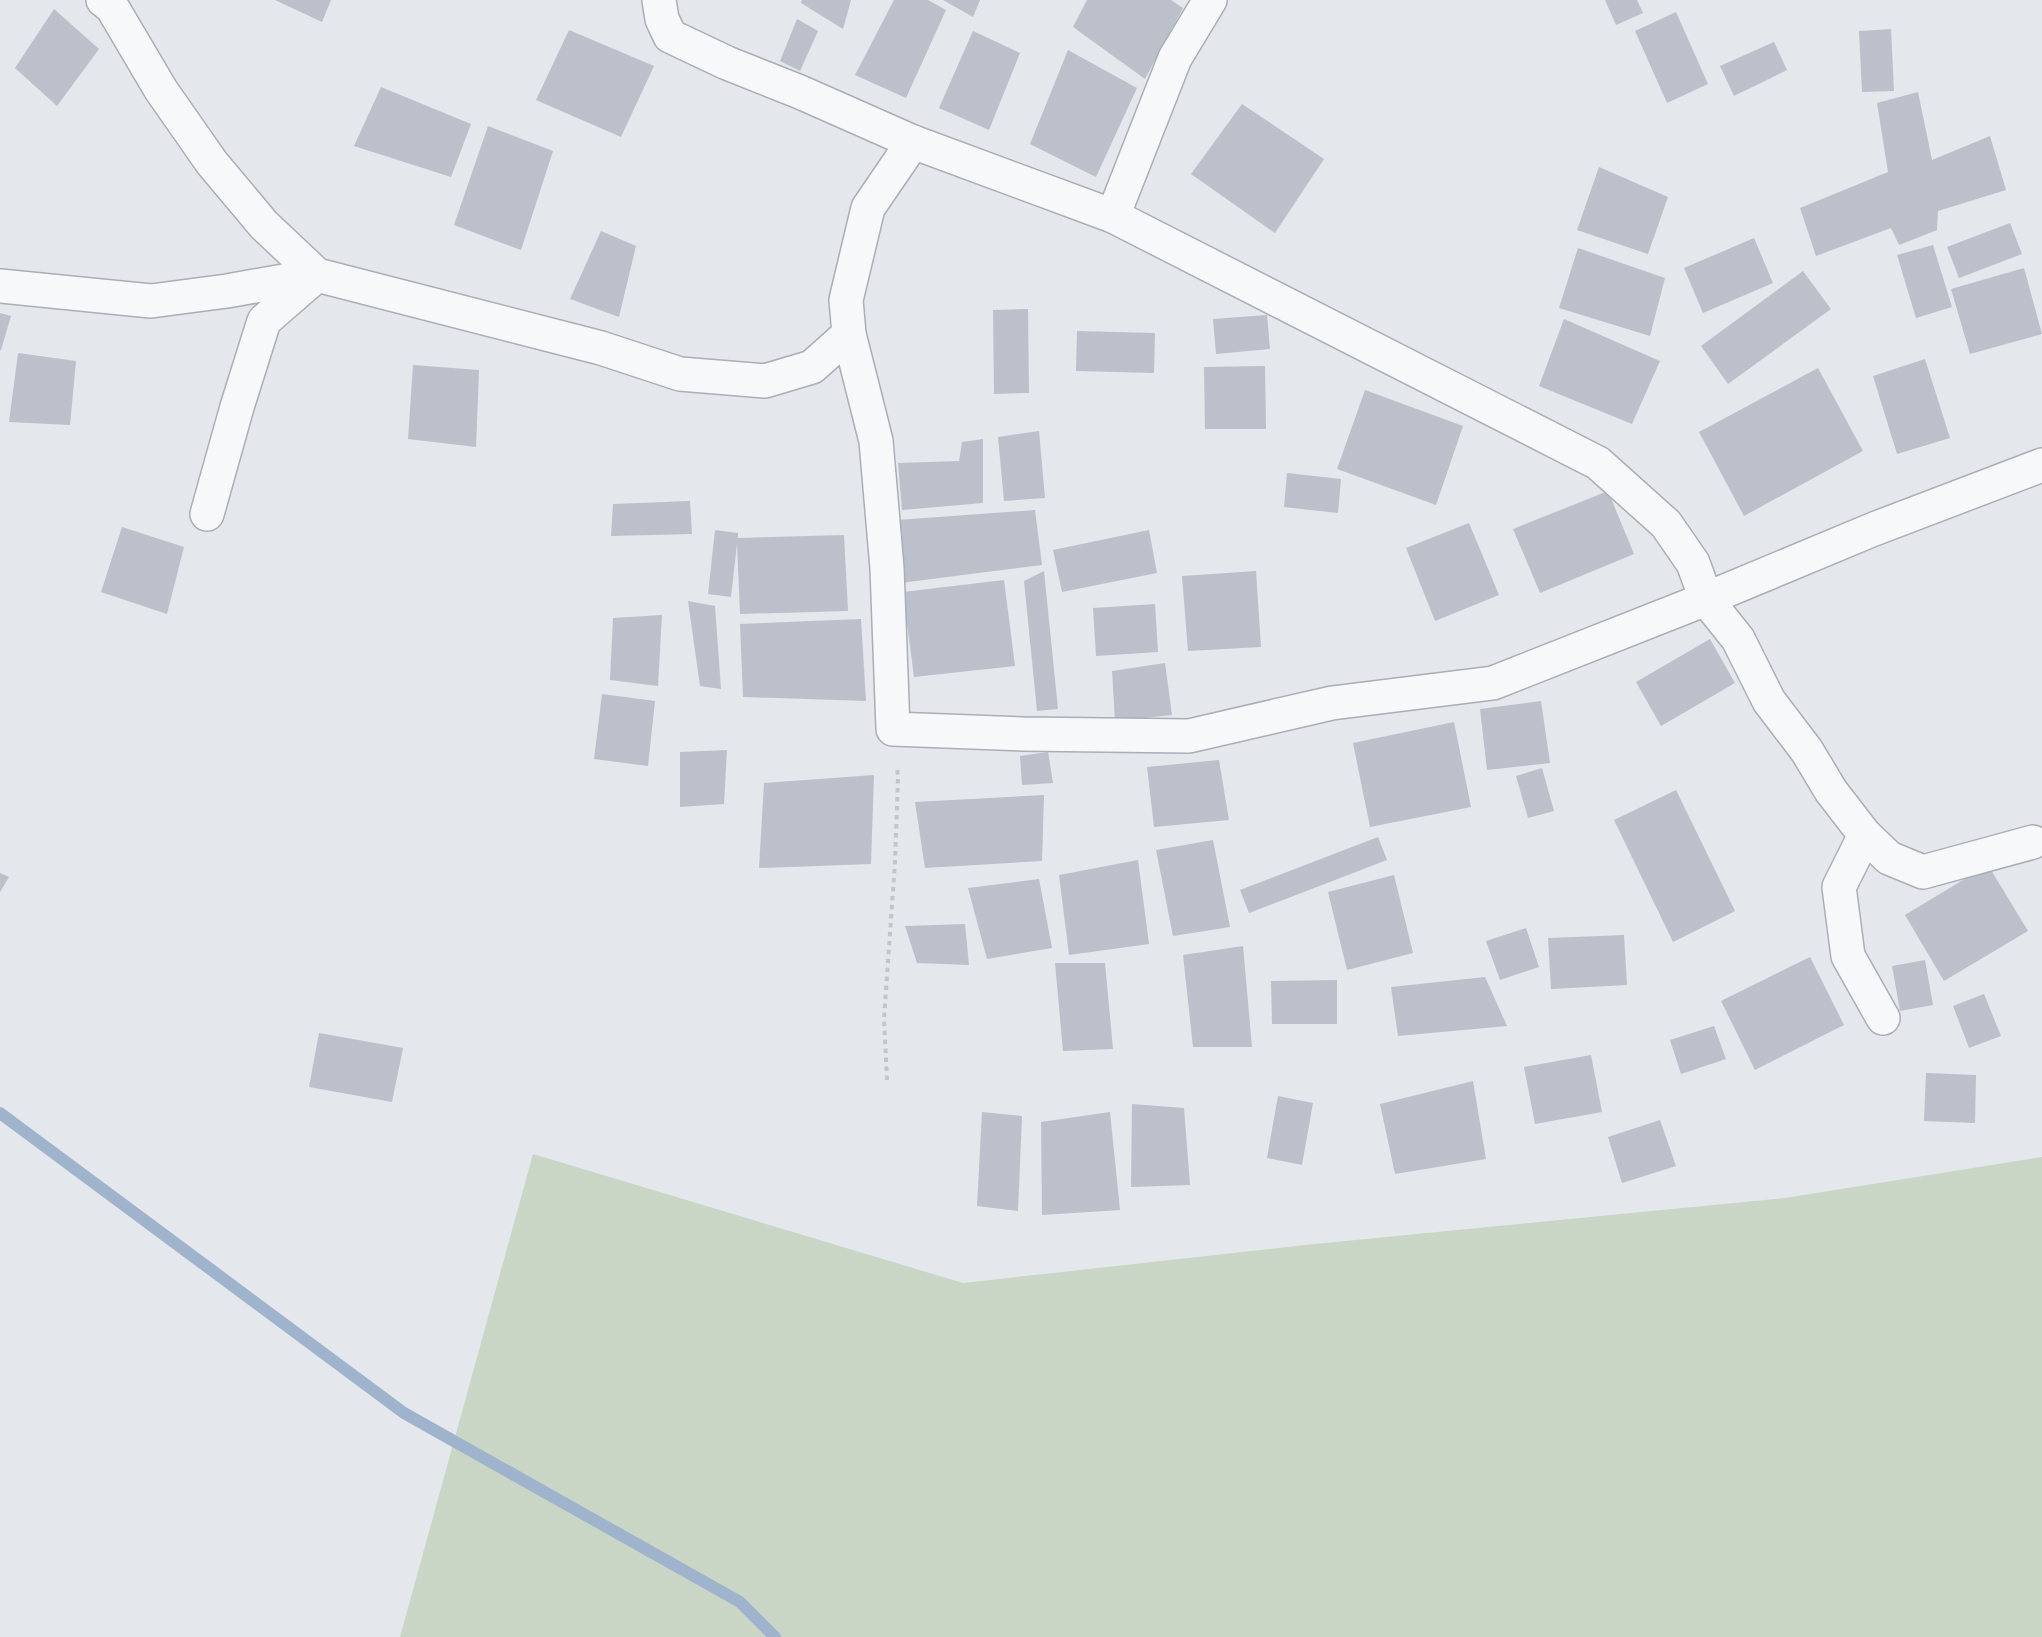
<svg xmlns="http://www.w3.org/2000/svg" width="2042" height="1637" font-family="Figtree,sans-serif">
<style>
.green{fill:#c9d6c5}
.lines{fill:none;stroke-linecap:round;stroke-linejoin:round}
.stream{stroke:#9fb4cc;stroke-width:12}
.building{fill:#bbc0ca}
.street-casing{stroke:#a9aeb7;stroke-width:36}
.path{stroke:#c2c5cb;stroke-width:4;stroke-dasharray:4.5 4.5;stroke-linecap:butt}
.street{stroke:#f7f8fa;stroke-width:33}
</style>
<rect width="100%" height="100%" fill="#e4e7ec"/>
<polygon class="green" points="533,1154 963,1283 1305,1245 1785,1198 2042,1157 2042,1637 400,1637"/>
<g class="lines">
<polyline class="stream" points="0,1113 404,1413 740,1602 775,1637"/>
</g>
<g class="building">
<polygon points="275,0 331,0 322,22"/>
<polygon points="802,0 851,0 843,29 801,3"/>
<polygon points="894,0 928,0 946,10 906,98 855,75"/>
<polygon points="943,0 980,0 973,17"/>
<polygon points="1087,0 1171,0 1183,8 1145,79 1073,27"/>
<polygon points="1605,0 1637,0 1643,13 1616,25"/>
<polygon points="54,9 99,49 57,106 15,68"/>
<polygon points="1676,12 1708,84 1667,103 1635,31"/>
<polygon points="797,19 818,31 800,71 780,61"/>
<polygon points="1891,29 1894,91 1862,92 1859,31"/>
<polygon points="569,30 654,66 621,137 536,100"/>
<polygon points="973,31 1020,53 989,130 939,108"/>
<polygon points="1774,42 1787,70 1734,96 1720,66"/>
<polygon points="1068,50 1137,88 1096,177 1030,144"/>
<polygon points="381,87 471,124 451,177 354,146"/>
<polygon points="1918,92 1932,160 1990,136 2006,190 1938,211 1937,230 1899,245 1891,228 1816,256 1800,208 1888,172 1877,103"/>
<polygon points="1242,104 1324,159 1275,233 1191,174"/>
<polygon points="488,126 553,151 521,250 454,225"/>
<polygon points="1599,167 1668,197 1648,254 1577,230"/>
<polygon points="2010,223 2022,254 1959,278 1947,247"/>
<polygon points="601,231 636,246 619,317 570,299"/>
<polygon points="1754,238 1773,283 1703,313 1684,268"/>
<polygon points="1933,245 1952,307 1916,318 1897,255"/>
<polygon points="1578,248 1665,278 1650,336 1559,308"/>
<polygon points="2024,268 2042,334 1970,354 1951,289"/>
<polygon points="1803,271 1831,309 1728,384 1701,346"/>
<polygon points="1028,309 1029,393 994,394 993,310"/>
<polygon points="0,313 11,316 1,350 0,350"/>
<polygon points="1267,315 1270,349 1216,354 1213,319"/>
<polygon points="1564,319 1660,361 1632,424 1539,386"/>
<polygon points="1077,331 1155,333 1154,373 1076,371"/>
<polygon points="18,353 76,361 70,425 9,422"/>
<polygon points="1925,359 1950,438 1897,454 1873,376"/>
<polygon points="413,365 479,370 476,447 408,439"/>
<polygon points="1265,366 1266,429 1205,429 1204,367"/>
<polygon points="1818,368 1863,451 1744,516 1699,432"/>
<polygon points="1365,390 1463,426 1436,505 1337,469"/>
<polygon points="1039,431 1045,498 1004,501 998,437"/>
<polygon points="983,439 983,503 902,510 898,463 959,461 962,442"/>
<polygon points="1287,473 1341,479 1338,513 1284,507"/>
<polygon points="1608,491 1634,554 1540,593 1513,529"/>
<polygon points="690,501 692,534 611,536 613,504"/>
<polygon points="1035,510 1042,565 900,583 897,520"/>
<polygon points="1469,523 1499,595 1435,621 1406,548"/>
<polygon points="122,527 184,547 167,614 101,592"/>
<polygon points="715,530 738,533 738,538 844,535 848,611 740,614 737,544 731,597 708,594"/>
<polygon points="1149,530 1157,573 1062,592 1053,550"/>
<polygon points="1044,571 1058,709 1037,711 1024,581"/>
<polygon points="1256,571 1261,647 1188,651 1182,576"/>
<polygon points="1004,580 1015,666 914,677 903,592"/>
<polygon points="688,601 715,606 721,689 700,686"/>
<polygon points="1155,604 1158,652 1096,656 1093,608"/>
<polygon points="662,615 658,686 610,680 613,618"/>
<polygon points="861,619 866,701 743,697 740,624"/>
<polygon points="1710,639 1735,683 1661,726 1636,682"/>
<polygon points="1165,663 1172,715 1115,721 1112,671"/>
<polygon points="602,694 655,701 648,766 594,759"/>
<polygon points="1541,701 1550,763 1487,770 1480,709"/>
<polygon points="1454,722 1471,807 1370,827 1353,743"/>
<polygon points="727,750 724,804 680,807 680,752"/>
<polygon points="1048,752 1053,783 1022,785 1020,756"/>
<polygon points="1219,760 1229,820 1154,827 1147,767"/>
<polygon points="1542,768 1554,811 1528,818 1516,776"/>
<polygon points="874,775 871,864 759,868 764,783"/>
<polygon points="1676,790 1735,911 1673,942 1614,820"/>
<polygon points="1044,795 1042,861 925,868 915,802"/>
<polygon points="1378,837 1387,860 1249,913 1240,890"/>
<polygon points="1213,840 1230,927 1173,936 1156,850"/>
<polygon points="1138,860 1149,944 1069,955 1059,875"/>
<polygon points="1988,865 2028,931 1944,981 1905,915"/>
<polygon points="0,873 9,877 0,892"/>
<polygon points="1394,875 1413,953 1347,970 1328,892"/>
<polygon points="1039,879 1052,948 987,959 968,888"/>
<polygon points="965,924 969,965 917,963 905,926"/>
<polygon points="1526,928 1539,967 1500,980 1486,941"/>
<polygon points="1624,935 1627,985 1551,989 1548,938"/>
<polygon points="1243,946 1252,1047 1193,1047 1183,955"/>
<polygon points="1810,957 1844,1025 1755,1070 1721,1001"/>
<polygon points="1925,960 1933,1005 1900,1011 1892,966"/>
<polygon points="1055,963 1105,963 1113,1049 1063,1051"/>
<polygon points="1485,977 1507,1026 1398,1036 1391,987"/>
<polygon points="1337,980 1337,1024 1272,1024 1271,981"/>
<polygon points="1984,994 2001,1036 1969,1048 1953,1006"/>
<polygon points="1714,1026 1726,1059 1681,1074 1670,1040"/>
<polygon points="319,1033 403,1048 392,1102 309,1087"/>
<polygon points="1591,1055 1602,1112 1535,1124 1524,1067"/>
<polygon points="1926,1073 1976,1075 1975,1123 1924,1121"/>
<polygon points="1473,1081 1486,1159 1395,1174 1380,1104"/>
<polygon points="1278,1096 1313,1103 1302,1165 1267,1158"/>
<polygon points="1132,1104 1184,1108 1190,1185 1131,1187"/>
<polygon points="982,1112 1022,1116 1018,1211 977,1206"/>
<polygon points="1110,1112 1120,1210 1042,1215 1041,1122"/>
<polygon points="1660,1120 1676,1166 1622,1183 1608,1137"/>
</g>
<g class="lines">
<g class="street-casing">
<g id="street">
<polyline points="103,0 112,7 161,90 212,163 264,225 317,275 601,348 680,374 765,381 812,367 849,334"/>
<polyline points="659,0 662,19 670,36 727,63 800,92 913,142 1113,216 1598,463 1666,524 1693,563 1706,599 1738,639 1769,701 1807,751 1831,791 1865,835 1889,858 1923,872 2033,842"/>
<polyline points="913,142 868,208 846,300 849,334 876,441 887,568 893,729 1023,734 1189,736 1332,703 1493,683 1706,599 1874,529 2042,465"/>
<polyline points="1113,216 1175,58 1210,0"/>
<polyline points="0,286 151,301 227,291 317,275"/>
<polyline points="207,514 237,407 264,321 317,275"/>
<polyline points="1865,835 1839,887 1848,956 1883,1018"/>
</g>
</g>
<polyline class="path" points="887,1080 884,1019 895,862 898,778 897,766"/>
<use href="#street" class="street"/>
</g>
</svg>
